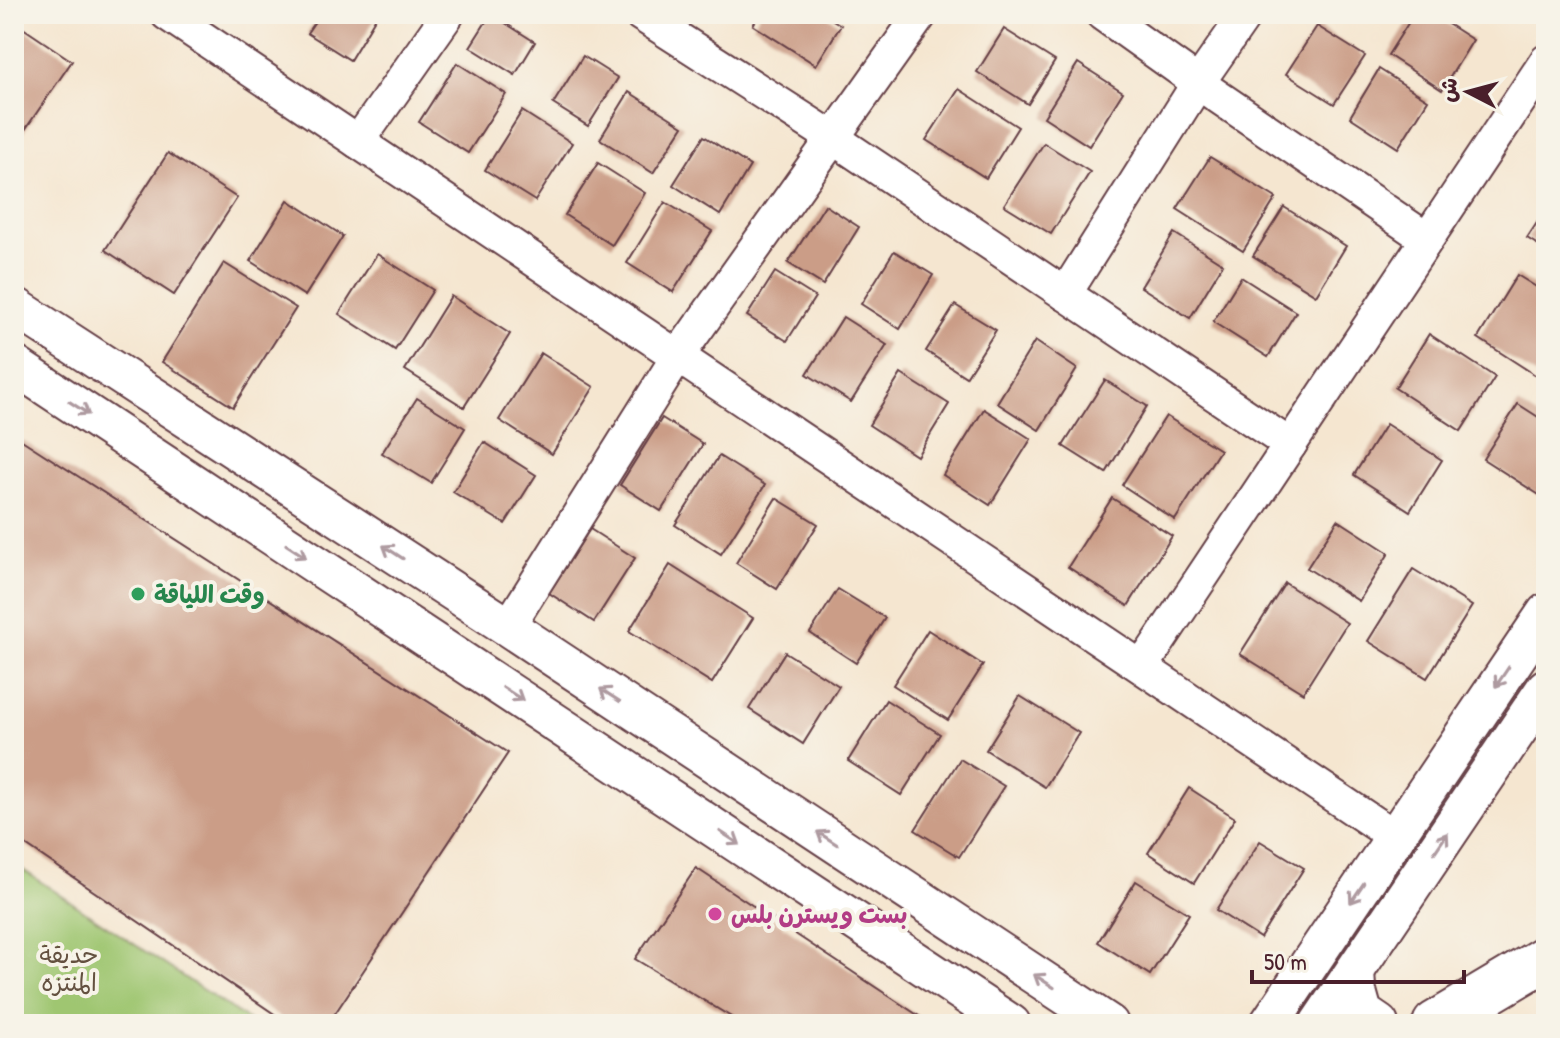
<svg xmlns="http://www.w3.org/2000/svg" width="1560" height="1038" font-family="'Patrick Hand','Playpen Sans Arabic',sans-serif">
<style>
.green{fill:#9fc671;stroke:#74724e;stroke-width:2}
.building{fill:#cb9d87}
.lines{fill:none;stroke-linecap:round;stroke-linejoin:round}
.minor-casing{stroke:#643d44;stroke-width:36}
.tertiary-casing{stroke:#643d44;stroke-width:42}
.secondary-casing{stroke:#643d44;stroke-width:48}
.minor{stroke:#fff;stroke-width:32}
.tertiary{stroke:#fff;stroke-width:38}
.secondary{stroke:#fff;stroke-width:44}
.oneway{stroke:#ae9aa0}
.leisure-dot{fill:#2e9e5b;stroke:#f7f3e8;stroke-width:3}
.hotel-dot{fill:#d1479c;stroke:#f7f3e8;stroke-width:3}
.labels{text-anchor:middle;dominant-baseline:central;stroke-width:8;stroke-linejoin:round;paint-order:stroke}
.leisure-label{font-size:24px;font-weight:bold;fill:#27864d;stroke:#f7f3e8;text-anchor:start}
.hotel-label{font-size:24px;font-weight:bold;fill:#b23c85;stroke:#f7f3e8;text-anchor:start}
.park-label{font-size:24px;fill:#645140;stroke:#f7f3e8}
</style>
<rect width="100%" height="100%" fill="#f7f3e8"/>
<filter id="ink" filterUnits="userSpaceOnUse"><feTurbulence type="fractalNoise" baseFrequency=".0125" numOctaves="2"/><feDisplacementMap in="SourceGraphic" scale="16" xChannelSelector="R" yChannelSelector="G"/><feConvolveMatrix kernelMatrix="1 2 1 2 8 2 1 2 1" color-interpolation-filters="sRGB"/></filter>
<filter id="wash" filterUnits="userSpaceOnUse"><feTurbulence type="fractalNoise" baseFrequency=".006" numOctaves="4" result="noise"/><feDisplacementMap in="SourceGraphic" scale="32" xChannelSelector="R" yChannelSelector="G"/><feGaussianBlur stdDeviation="1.8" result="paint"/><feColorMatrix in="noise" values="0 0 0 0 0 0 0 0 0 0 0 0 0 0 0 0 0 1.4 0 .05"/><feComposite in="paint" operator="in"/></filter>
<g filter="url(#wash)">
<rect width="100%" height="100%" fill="#f5e6d0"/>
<polygon class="green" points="14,864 254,1024 14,1024"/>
<g id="blocks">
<g class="building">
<polygon points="320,14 378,14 350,60 307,33"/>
<polygon points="491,14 535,42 515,75 470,47"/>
<polygon points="760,14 823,14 841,25 816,65 753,25"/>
<polygon points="1414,14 1432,14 1473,40 1442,90 1388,55"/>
<polygon points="14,22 72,61 16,143 14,142"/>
<polygon points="1317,26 1365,56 1334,104 1286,74"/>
<polygon points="1004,29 1055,61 1028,104 977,72"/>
<polygon points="583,56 618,78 588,126 553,104"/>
<polygon points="457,63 506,94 468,153 419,122"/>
<polygon points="1078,63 1123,92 1089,146 1044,117"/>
<polygon points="1379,69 1428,100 1398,148 1350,117"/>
<polygon points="959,89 1018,127 986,178 926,140"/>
<polygon points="629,92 683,126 653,173 600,139"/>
<polygon points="522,111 572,143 535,201 485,170"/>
<polygon points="704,136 750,166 720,215 673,185"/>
<polygon points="1044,143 1090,172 1051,234 1004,205"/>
<polygon points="168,153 237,198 174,295 105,250"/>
<polygon points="1210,157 1276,198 1243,251 1177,209"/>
<polygon points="598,163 645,193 612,245 565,215"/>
<polygon points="288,200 343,236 305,296 250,261"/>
<polygon points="665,202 712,231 673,292 627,263"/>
<polygon points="825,205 859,227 823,285 788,263"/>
<polygon points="1284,207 1346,246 1316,295 1253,256"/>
<polygon points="1546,209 1546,250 1527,238"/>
<polygon points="1174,233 1223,264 1190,318 1141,287"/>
<polygon points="894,251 933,275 900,329 861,304"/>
<polygon points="377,254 433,290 395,350 339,314"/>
<polygon points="224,263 296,308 233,407 162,362"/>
<polygon points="775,272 815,297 787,341 747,316"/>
<polygon points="1517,275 1546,293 1546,382 1478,338"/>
<polygon points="1241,277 1296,312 1268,357 1213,322"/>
<polygon points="451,296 510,334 464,407 405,370"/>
<polygon points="955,305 996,330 966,377 926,351"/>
<polygon points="843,317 887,345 851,402 807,374"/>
<polygon points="1429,334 1495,377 1461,431 1395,388"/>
<polygon points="1035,341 1077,369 1039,430 997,403"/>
<polygon points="541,353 594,387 552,454 499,420"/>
<polygon points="901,374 949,404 917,456 869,425"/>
<polygon points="1105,380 1147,406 1106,473 1063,446"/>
<polygon points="417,398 465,428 431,483 382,453"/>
<polygon points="1518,404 1546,422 1546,495 1544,498 1483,459"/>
<polygon points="984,409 1031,439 990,505 943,475"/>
<polygon points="1166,416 1220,450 1175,520 1122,485"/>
<polygon points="662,418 703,444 661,511 620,485"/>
<polygon points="1386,424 1442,460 1410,511 1354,475"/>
<polygon points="14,435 508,753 328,1024 289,1024 14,837"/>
<polygon points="484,442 536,475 505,524 453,492"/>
<polygon points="719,456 765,485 721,554 675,525"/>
<polygon points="776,498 818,524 777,589 736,563"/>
<polygon points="1112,498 1172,536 1128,606 1068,567"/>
<polygon points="1338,520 1389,553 1359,601 1307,568"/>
<polygon points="590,529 635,558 594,622 549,593"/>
<polygon points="670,565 753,618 712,683 629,631"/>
<polygon points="1413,569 1472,606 1427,678 1368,641"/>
<polygon points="1285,583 1347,623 1303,693 1240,654"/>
<polygon points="838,589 885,618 856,663 810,633"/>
<polygon points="928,630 983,665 948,720 893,685"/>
<polygon points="785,652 839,686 803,744 749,709"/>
<polygon points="1020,696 1079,733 1045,787 986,750"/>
<polygon points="886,700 940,734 901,795 848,761"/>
<polygon points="960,759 1004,786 959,857 915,830"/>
<polygon points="1189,788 1235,818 1194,883 1148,853"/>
<polygon points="1260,841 1304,868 1260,938 1216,910"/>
<polygon points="696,868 931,1024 743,1024 635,959"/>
<polygon points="1136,881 1189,914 1150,975 1098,942"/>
</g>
</g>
</g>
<g filter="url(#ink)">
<use href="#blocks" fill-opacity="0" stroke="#643d44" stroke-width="2"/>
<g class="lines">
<g class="minor-casing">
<g id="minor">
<polyline points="167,14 1395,837"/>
<polyline points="640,14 833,138 1290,445"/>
<polyline points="1102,14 1214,94 1427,239"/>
<polyline points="358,142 448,14"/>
<polyline points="1065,294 1198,83 1246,14"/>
<polyline points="508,627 678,356 921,14"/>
<polyline points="1142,667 1546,61"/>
</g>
</g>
<g class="tertiary-casing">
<g id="tertiary">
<polyline points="14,306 508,627 1109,1024"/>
<polyline points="14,365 1011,1024"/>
<polyline points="1355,971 1356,988 1363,1013 1379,1024"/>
<polyline points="1269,1024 1546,613"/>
<polyline points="1319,1024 1546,688"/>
</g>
</g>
<g class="secondary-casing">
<polyline id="secondary" points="1435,1024 1546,958"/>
</g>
<use href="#minor" class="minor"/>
<use href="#tertiary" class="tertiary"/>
<use href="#secondary" class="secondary"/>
</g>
<defs><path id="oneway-shaft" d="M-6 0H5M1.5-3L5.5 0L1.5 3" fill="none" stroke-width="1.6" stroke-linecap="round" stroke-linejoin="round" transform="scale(2)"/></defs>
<g class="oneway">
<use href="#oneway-shaft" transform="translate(79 408) rotate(33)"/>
<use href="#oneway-shaft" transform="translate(296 551) rotate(33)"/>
<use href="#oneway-shaft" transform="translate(393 552) rotate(-147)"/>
<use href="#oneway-shaft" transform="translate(1502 677) rotate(124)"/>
<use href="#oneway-shaft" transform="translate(513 694) rotate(33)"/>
<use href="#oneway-shaft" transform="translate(610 695) rotate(-147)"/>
<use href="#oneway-shaft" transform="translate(730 838) rotate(33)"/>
<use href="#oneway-shaft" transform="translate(827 838) rotate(-147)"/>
<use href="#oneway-shaft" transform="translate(1441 843) rotate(-56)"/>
<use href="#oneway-shaft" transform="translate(1357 893) rotate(124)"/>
<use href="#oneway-shaft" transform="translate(1044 981) rotate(-147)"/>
</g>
</g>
<circle class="leisure-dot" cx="138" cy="594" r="8"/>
<circle class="hotel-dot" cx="715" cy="914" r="8"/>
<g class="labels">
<g class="leisure-label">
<text x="154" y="594">وقت اللياقة</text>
</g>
<g class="hotel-label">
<text x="731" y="914">بست ويسترن بلس</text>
</g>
<g class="park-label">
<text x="69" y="954">حديقة<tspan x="69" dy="28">المنتزه</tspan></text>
</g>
</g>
<rect width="1560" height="1038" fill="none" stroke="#f7f3e8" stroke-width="48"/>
<g transform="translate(1468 92) rotate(276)" stroke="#f7f3e8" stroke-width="6" paint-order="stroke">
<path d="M0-6L14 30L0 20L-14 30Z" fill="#4a1f2b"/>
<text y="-12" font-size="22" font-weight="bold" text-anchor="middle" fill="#4a1f2b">ش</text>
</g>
<path d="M1252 970v12h212v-12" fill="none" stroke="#4a1f2b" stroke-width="4"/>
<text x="1264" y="970" font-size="24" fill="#4a1f2b" stroke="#f7f3e8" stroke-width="6" paint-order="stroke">50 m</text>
</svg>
